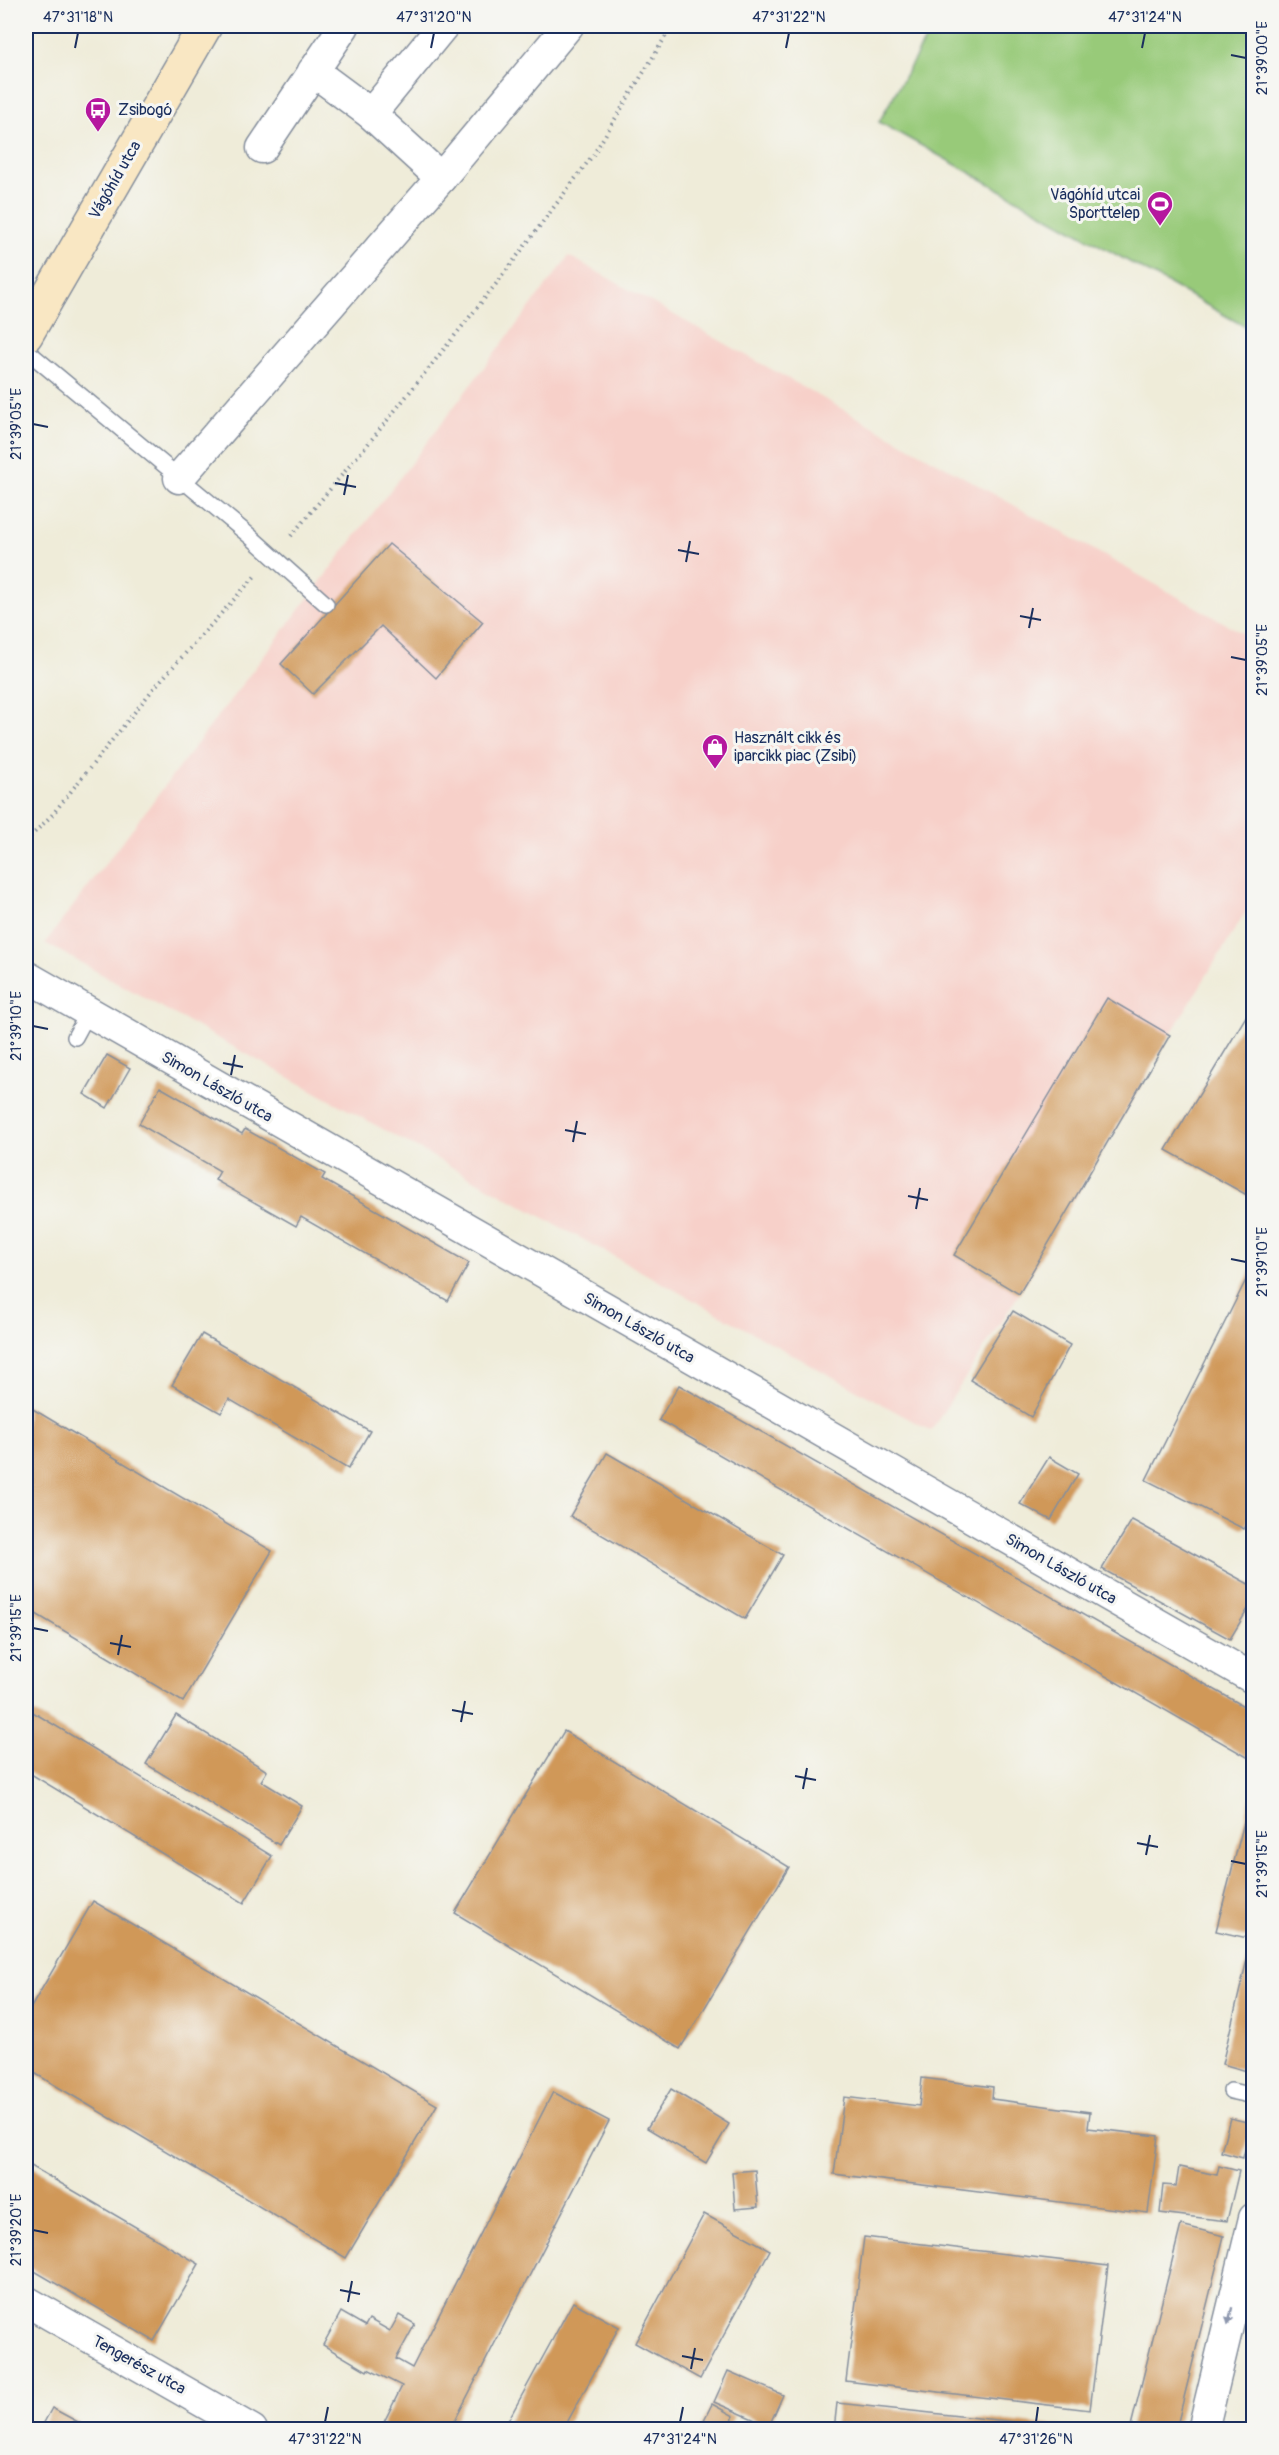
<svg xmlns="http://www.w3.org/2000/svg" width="1279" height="2455" font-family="Pangolin,sans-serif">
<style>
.built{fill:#f7d0c9}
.green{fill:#98ca79;stroke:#5a7c6c;stroke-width:1.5}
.building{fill:#d09859}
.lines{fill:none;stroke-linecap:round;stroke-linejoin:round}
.service-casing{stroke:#858e9c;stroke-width:18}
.minor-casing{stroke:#858e9c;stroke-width:33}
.secondary-casing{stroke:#858e9c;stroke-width:36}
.path{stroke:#858e9c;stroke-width:4;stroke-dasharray:1.5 4.5;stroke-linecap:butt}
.service{stroke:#fff;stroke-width:15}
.minor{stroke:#fff;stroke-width:30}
.secondary{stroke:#f9e7c3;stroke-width:33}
.oneway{fill:#8d97ae}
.ticks{fill:none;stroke:#1b2f5e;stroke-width:2}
.labels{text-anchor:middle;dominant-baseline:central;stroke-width:6;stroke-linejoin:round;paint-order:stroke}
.poi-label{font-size:16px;fill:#1b2f5e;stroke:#f6f6f2;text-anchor:start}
.street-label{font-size:16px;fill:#1b2f5e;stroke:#f6f6f2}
.neatline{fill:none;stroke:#1b2f5e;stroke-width:2}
.ticks-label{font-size:15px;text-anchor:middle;fill:#1b2f5e}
</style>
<rect width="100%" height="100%" fill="#f6f6f2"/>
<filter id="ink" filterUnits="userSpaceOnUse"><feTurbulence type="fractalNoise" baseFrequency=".0167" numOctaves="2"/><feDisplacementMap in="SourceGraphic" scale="12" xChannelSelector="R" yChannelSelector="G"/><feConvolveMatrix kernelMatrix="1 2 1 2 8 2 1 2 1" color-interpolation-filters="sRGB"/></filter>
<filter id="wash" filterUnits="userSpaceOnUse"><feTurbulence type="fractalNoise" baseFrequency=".008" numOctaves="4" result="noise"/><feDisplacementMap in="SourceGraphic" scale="24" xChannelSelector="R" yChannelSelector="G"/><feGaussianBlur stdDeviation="1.35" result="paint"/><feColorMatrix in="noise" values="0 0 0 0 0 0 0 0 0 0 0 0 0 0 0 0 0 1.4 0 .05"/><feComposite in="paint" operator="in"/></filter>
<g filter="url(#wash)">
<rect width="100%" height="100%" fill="#efecd9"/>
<polygon class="built" points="569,256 1253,639 1253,900 1170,1035 1019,1294 931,1431 45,943"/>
<polygon class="green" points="933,26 1253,26 1253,331 879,122"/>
<g id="blocks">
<g class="building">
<polygon points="389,544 483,622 436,678 381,626 313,694 281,664"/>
<polygon points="1107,998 1170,1035 1019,1294 954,1255"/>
<polygon points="1254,1003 1254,1199 1166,1150"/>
<polygon points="107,1055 130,1068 107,1108 84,1094"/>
<polygon points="160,1087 242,1134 245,1129 325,1174 322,1179 469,1263 448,1301 301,1217 296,1226 215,1180 220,1171 139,1124"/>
<polygon points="1254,1264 1254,1511 1244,1529 1146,1480"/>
<polygon points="1013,1311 1070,1345 1031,1417 970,1380"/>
<polygon points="202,1334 370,1431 348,1469 229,1399 221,1413 172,1385"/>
<polygon points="679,1385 1254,1712 1254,1761 659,1420"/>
<polygon points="26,1405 272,1551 183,1702 26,1608"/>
<polygon points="607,1453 783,1555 745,1619 570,1516"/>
<polygon points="1049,1457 1078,1474 1051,1520 1020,1504"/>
<polygon points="1132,1520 1254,1587 1254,1599 1230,1639 1102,1569"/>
<polygon points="26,1708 272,1856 244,1903 26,1771"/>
<polygon points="176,1715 267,1771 261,1781 302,1806 279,1845 146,1764"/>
<polygon points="564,1731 789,1867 680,2049 455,1913"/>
<polygon points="1254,1784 1254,2073 1222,2064 1252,1939 1216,1931"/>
<polygon points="93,1901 437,2105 346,2258 26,2068 26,2016"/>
<polygon points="922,2078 993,2087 992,2099 1090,2112 1088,2128 1158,2136 1148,2213 834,2174 844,2097 919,2106"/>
<polygon points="671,2089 729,2124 706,2163 647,2128"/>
<polygon points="553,2092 609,2121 450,2430 380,2430 402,2386 368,2369 367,2371 323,2345 341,2312 365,2326 369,2319 390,2331 399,2315 415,2324 396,2359 412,2368"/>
<polygon points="1230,2118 1251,2123 1243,2158 1221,2152"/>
<polygon points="26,2163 199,2264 154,2341 26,2266"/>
<polygon points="1219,2166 1239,2171 1227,2221 1160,2213 1163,2185 1176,2186 1179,2167 1217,2175"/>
<polygon points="755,2170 758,2207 735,2209 732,2172"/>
<polygon points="704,2214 770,2250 700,2379 635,2343"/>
<polygon points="1181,2225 1224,2236 1176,2430 1130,2430"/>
<polygon points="864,2237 1108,2266 1090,2410 846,2381"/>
<polygon points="573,2302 619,2327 563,2430 503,2430"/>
<polygon points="728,2371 783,2395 769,2426 714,2402"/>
<polygon points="837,2403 1072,2428 1072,2430 834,2430"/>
<polygon points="712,2404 734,2416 727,2430 699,2430"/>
<polygon points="52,2408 78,2422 90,2430 40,2430"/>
</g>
</g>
</g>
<g filter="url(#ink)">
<use href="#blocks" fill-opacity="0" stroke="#858e9c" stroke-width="1.5"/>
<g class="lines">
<g class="service-casing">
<g id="service">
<polyline points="26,350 251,537 326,604"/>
<polyline points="75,1037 88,1013"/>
<polyline points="1231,2091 1254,2096"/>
</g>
</g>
<g class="minor-casing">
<g id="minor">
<polyline points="313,71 371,114 441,178"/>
<polyline points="371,114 443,26"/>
<polyline points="262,148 344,26"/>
<polyline points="179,478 441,178 568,26"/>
<polyline points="26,976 1254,1679"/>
<polyline points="26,2301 252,2430"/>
<polyline points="1203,2430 1254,2218"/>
</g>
</g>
<g class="secondary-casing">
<polyline id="secondary" points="26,335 205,26"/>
</g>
<g class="path">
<polyline points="291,536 377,433 500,279 593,155 672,26"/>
<polyline points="26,841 52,815 154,688 256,575"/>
</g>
<use href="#service" class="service"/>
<use href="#minor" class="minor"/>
<use href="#secondary" class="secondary"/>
</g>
<defs><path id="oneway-solid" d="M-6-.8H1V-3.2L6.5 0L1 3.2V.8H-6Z" transform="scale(1.5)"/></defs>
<use class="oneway" href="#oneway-solid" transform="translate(1230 2316) rotate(104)"/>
</g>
<path class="ticks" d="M75,48L78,33M431,48L434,33M786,48L789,33M1142,48L1145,33M1231,55L1246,58M33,424L48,427M335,483L356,487M344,495L348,475M678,550L699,554M686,562L690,541M1020,616L1041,620M1029,628L1033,608M1231,657L1246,660M33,1026L48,1029M223,1063L243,1067M231,1075L235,1055M565,1130L586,1134M573,1142L577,1121M908,1196L928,1200M916,1209L920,1188M1231,1259L1246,1262M33,1628L48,1631M110,1643L131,1647M118,1655L122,1635M452,1710L473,1714M461,1722L465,1701M795,1776L816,1780M803,1789L807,1768M1137,1843L1158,1847M1146,1855L1150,1835M1231,1861L1246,1864M33,2230L48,2233M340,2290L360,2294M348,2302L352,2281M682,2356L703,2360M691,2369L695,2348M325,2422L328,2407M680,2422L683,2407M1036,2422L1038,2407"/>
<defs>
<g id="bus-pin" transform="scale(1.35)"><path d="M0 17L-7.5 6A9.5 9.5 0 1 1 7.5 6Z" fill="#b5179e" stroke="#f6f6f2"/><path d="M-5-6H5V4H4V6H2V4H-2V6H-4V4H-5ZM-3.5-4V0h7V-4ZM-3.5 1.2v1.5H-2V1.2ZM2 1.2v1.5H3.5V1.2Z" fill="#fff"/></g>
<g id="stadium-pin" transform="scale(1.35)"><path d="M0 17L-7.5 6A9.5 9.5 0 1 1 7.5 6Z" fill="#b5179e" stroke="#f6f6f2"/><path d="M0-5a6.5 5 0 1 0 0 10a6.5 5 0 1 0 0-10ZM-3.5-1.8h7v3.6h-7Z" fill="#fff"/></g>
<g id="shop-pin" transform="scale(1.35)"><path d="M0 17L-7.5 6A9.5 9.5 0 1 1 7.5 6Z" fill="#b5179e" stroke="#f6f6f2"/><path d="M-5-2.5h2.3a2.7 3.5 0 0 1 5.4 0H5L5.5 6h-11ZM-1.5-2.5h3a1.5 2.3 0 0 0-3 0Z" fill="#fff"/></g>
</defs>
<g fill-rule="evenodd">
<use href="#bus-pin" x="98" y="110"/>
<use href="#stadium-pin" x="1160" y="204"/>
<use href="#shop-pin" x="715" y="747"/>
</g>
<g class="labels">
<g class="poi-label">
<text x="118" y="110">Zsibogó</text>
<text x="1140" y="195" text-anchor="end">Vágóhíd utcai<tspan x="1140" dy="18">Sporttelep</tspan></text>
<text x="734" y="738">Használt cikk és<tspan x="734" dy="18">iparcikk piac (Zsibi)</tspan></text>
</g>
<g class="street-label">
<text transform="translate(115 180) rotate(-60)">Vágóhíd utca</text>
<text transform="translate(217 1087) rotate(30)">Simon László utca</text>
<text transform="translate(639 1328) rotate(30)">Simon László utca</text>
<text transform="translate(1061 1569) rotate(30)">Simon László utca</text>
<text transform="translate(139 2365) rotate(29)">Tengerész utca</text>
</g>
</g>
<rect width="1279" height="2455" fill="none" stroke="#f6f6f2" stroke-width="66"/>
<rect x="33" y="33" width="1213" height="2389" class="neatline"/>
<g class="ticks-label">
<text x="78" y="22">47°31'18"N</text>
<text x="434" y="22">47°31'20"N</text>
<text x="789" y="22">47°31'22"N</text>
<text x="1145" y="22">47°31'24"N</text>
<text transform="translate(1262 58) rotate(-90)" y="5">21°39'00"E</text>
<text transform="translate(16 424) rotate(-90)" y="5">21°39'05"E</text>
<text transform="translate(1262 660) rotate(-90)" y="5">21°39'05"E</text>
<text transform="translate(16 1026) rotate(-90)" y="5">21°39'10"E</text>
<text transform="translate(1262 1262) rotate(-90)" y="5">21°39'10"E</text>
<text transform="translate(16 1628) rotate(-90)" y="5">21°39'15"E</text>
<text transform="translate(1262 1864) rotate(-90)" y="5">21°39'15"E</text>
<text transform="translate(16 2230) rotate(-90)" y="5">21°39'20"E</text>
<text x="325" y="2444">47°31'22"N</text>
<text x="680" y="2444">47°31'24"N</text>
<text x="1036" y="2444">47°31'26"N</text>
</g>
</svg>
